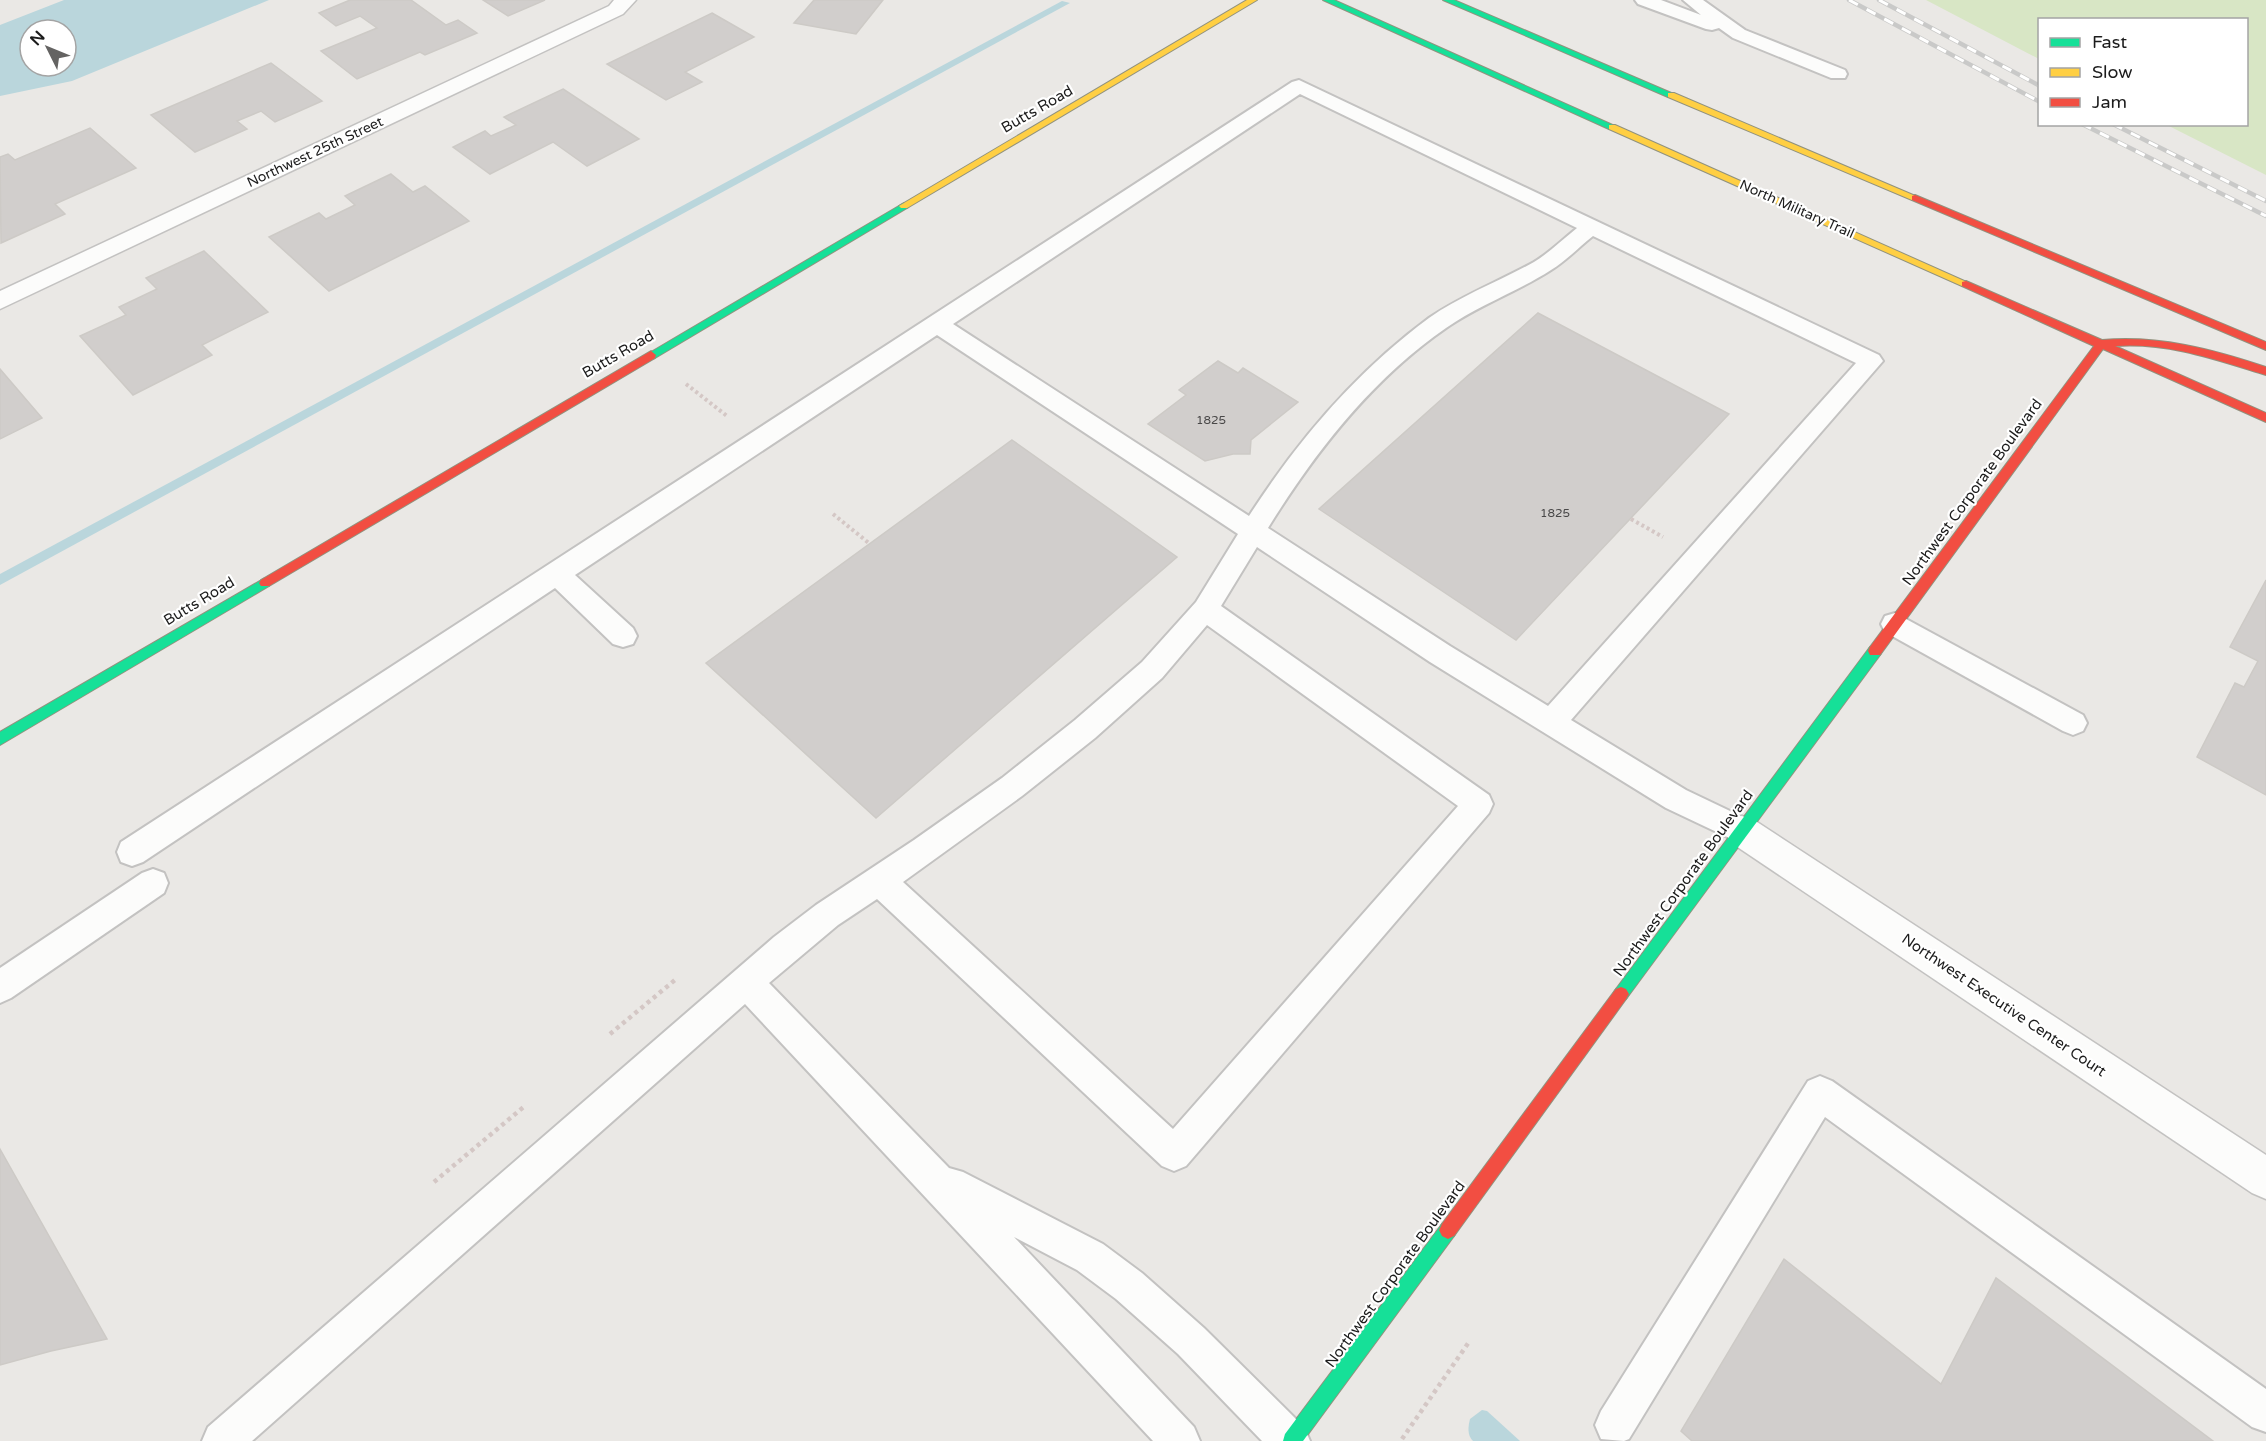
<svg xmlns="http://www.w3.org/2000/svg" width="2266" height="1441" font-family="'Varela Round',sans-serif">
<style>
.grass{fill:#d8e6c5}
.water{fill:#bad6dc;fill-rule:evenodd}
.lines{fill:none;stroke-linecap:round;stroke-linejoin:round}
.stream{fill:#bad6dc;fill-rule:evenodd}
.building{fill:#d1cecc;stroke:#cdcac6;stroke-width:1.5}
.lane-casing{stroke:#c3c2c1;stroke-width:4}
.street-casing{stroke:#c3c2c1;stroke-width:3}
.fast-casing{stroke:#91927e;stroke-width:2}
.slow-casing{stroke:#91927e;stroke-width:2}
.jam-casing{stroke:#91927e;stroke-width:2}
.path-far1{stroke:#d4c7c5;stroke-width:4;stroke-dasharray:3 3;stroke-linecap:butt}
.path{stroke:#d4c7c5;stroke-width:4.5;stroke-dasharray:4 4;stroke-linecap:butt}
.lane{fill:#fcfcfb;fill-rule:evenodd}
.street{fill:#fcfcfb;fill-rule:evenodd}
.fast{fill:#16e098;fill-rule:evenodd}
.slow{fill:#ffcf43;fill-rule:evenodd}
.jam{fill:#f24e42;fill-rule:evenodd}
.rail-casing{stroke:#c9c9c8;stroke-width:4.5}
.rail{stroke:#fff;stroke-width:3;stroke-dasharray:10;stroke-linecap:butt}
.labels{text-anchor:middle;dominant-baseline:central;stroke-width:4.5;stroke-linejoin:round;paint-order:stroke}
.number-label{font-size:12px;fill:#494848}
.far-street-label{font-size:14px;fill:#1c1c1c;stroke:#fff}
.street-label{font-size:15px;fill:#1c1c1c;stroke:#fff}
</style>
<rect width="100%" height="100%" fill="#eae8e5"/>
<polygon class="grass" points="1926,0 2266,0 2266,175 2167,125 2246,124 2246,20 2040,20 2039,59"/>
<g class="water">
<path d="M64,0H269L72,81L0,96V25ZM30,30H66V66H30Z"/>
<path d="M1482,1410L1487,1411L1520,1441H1473C1467,1435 1468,1427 1470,1419Z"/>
</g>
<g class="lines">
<polygon class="stream" points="1062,1 1070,3 0,585 0,574"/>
</g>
<g class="building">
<polygon points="350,0 411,0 446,25 458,20 477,33 425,55 420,52 357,79 321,51 377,28 360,16 336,26 319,13"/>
<polygon points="483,0 545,0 508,16"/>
<polygon points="814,0 883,0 856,34 794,23"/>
<polygon points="712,13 754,37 685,72 702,82 666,100 607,64"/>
<polygon points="271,63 322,101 275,122 261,111 237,121 247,129 195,152 151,115"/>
<polygon points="563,89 639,139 587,166 553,142 490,174 453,147 485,131 491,136 516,125 504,117"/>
<polygon points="90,128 136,168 55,204 65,214 1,243 0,157 8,154 15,160"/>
<polygon points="391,174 413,192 425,186 469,221 329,291 269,237 319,213 326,219 355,205 345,196"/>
<polygon points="204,251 268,312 202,345 212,355 133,395 80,336 126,315 119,307 157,289 146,278"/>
<polygon points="1538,313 1729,414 1516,640 1319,509"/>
<polygon points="1218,361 1238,373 1243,368 1298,402 1251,440 1250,454 1233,454 1205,461 1148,424 1186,395 1179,390"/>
<polygon points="0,369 42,418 0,439"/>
<polygon points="1012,440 1177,557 876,818 706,663"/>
<polygon points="2266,580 2266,795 2197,757 2235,683 2244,687 2258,661 2230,647"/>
<polygon points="0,1149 107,1339 51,1351 0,1365"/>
<polygon points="1784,1259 1941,1384 1996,1278 2213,1441 1692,1441 1681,1431"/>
</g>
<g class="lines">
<g class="lane-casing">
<g id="lane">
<polygon points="1635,0 1661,0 1701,15 1683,0 1703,0 1745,30 1845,70 1847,74 1845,78 1831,78 1733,38 1719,28 1712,30 1706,29 1638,4"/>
<path d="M1299,80L1879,355L1883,361L1571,720L1686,790L1753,822L1757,831L1753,840L1742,844L1666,808L1430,662L1257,547L1221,606L1489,795L1493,804L1489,813L1186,1166L1174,1171L1162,1166L877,899L838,925L769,983L949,1168L963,1172L1103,1244L1142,1273L1204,1328L1304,1427L1310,1441H1262L1178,1354L1116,1299L1077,1270L1014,1237L1194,1427L1200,1441H1153L745,1004L252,1441H202L208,1427L774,937L816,905L914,840L1002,778L1075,720L1142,662L1196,602L1238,534L937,335L575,575L633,628L637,636L633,644L623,647L613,644L555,588L143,862L132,866L121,862L117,852L121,842L1292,82ZM1300,94L1577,228C1563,239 1549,253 1534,262C1500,281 1460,296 1429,318C1356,372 1298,440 1249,516L953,324ZM1593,236L1856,363L1548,706L1450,646L1268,528C1315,452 1372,379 1446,328C1479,305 1517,292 1551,270C1566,261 1579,247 1593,236ZM1207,625L1458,806L1173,1129L903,882L1022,796L1095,738L1162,678Z"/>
<polygon points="1895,613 2083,715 2087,723 2083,731 2073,735 2063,731 1885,632 1881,624 1885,616"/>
<polygon points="153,869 164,873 168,883 164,893 11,998 0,1003 0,968 142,873"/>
<polygon points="1820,1076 1832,1081 2266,1389 2266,1432 2252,1427 1825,1117 1629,1439 1624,1441 1601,1439 1595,1425 1601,1411 1808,1081"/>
</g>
</g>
<g class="street-casing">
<g id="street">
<polygon points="614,0 636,0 623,14 0,309 0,291 609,6"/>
<polygon points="1742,816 1754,820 2266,1155 2266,1199 2252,1193 1730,842 1725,831 1730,820"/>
</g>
</g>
<g class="fast-casing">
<g id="fast">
<polygon points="1323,0 1334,0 1617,127 1609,129"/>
<polygon points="1443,0 1454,0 1676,95 1668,97"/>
<polygon points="904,203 909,206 907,208 655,358 651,359 646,355"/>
<polygon points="265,578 269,580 271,583 269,586 0,745 0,732"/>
<polygon points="1875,646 1880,647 1882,651 1880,655 1626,999 1621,1001 1616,999 1613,994 1616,989 1870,647"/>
<polygon points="1448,1221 1454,1224 1457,1230 1454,1236 1303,1441 1283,1441 1285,1434 1442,1224"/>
</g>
</g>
<g class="slow-casing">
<g id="slow">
<polygon points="1247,0 1257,0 907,208 901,208 899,206"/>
<polygon points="1668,93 1674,93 1920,198 1918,200 1912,200 1668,97"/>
<polygon points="1609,125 1615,125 1971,284 1970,286 1962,286 1609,129"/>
</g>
</g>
<g class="jam-casing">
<g id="jam">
<polygon points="1915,195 2266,342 2266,350 1912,200 1912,196"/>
<path d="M1966,281L2102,340C2159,335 2212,349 2266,367V375C2217,360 2168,342 2115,346L2266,413V422L2103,349L1880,655H1870L1868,651L1870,647L2094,346L1962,286V282Z"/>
<polygon points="651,351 656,355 655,358 269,586 261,586 259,583 261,580"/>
<polygon points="1621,987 1626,989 1629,994 1626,999 1454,1236 1448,1239 1442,1236 1439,1230 1442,1224 1616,989"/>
</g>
</g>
<g class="path-far1">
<polyline points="686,384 727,416"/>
<polyline points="833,514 870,544"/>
<polyline points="1631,519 1663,537"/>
</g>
<g class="path">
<polyline points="610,1034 675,980"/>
<polyline points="434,1182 526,1105"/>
<polyline points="1402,1439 1469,1342"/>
</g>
<use href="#lane" class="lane"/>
<use href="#street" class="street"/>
<use href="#fast" class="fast"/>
<use href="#slow" class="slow"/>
<use href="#jam" class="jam"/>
<g class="rail-casing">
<g id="rail">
<polyline points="1849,0 2040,102"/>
<polyline points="1879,0 2040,86"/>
<polyline points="2082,124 2266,216"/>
<polyline points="2113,124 2266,201"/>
</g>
</g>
<use href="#rail" class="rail"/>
</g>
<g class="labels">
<g class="number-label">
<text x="1211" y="420">1825</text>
<text x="1555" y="513">1825</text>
</g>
<g class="far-street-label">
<text transform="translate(315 152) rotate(-25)">Northwest 25th Street</text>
<text transform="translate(1797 209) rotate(24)">North Military Trail</text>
</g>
<g class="street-label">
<text transform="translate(1037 109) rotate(-30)">Butts Road</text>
<text transform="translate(618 354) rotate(-30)">Butts Road</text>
<text transform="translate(1972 492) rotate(-54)">Northwest Corporate Boulevard</text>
<text transform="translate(199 601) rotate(-31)">Butts Road</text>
<text transform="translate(1683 883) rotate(-54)">Northwest Corporate Boulevard</text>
<text transform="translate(2004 1005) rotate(34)">Northwest Executive Center Court</text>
<text transform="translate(1395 1274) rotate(-54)">Northwest Corporate Boulevard</text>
</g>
</g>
<rect x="2038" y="18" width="210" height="108" fill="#ffffff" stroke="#a4a4a4" stroke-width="1.5"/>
<rect x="2050" y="38" width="30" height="9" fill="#16e098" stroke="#a4a4a4" stroke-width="1.5"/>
<text x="2092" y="48" font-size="18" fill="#1c1c1c">Fast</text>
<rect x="2050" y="68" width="30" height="9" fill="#ffcf43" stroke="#a4a4a4" stroke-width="1.5"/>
<text x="2092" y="78" font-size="18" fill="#1c1c1c">Slow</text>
<rect x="2050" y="98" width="30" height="9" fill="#f24e42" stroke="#a4a4a4" stroke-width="1.5"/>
<text x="2092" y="108" font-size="18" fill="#1c1c1c">Jam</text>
<g transform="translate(48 48) rotate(313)"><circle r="28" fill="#ffffff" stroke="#a4a4a4" stroke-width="1.5"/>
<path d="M0-4.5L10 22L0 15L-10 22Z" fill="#646362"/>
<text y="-9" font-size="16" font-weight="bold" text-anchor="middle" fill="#1c1c1c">N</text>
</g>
</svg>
